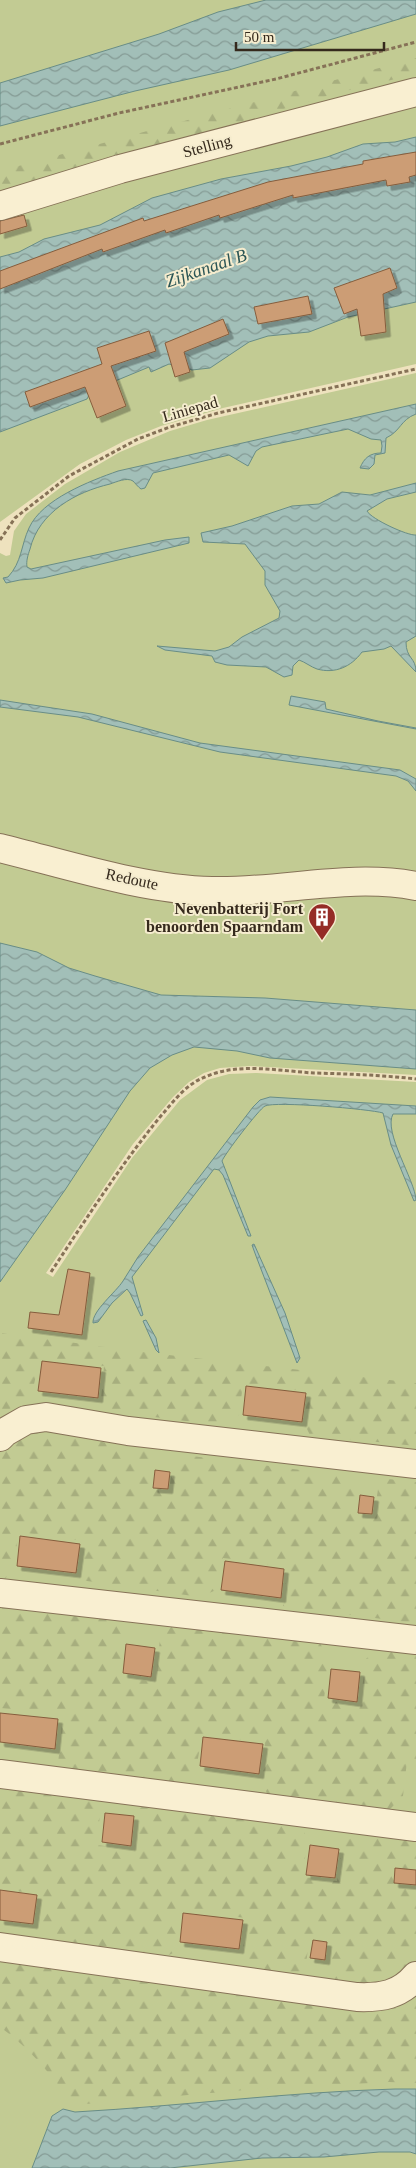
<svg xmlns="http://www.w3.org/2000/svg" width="416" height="2168" font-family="Georgia,serif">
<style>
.green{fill:#c2cb93}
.forest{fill:url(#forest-firs)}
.water{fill:url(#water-waves);stroke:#698d86}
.building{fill:#cc9d74;stroke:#855d3d;filter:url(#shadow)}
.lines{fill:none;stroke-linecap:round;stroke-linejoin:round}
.minor-casing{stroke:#867257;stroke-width:30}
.path{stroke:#867257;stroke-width:3;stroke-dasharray:4 2.5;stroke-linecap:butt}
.minor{stroke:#f9efd1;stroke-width:28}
.labels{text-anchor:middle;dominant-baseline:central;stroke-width:4;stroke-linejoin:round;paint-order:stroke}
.street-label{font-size:16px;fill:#35291c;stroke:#f5ecce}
.poi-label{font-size:16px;font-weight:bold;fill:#35291c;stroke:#f5ecce;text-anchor:end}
.water-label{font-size:18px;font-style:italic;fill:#2b5555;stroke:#f5ecce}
</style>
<defs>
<pattern id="forest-firs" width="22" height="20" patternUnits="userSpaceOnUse" patternTransform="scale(1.25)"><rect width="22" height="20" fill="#c2cb93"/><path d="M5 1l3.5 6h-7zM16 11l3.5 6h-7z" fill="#a7ae7e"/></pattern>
<pattern id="water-waves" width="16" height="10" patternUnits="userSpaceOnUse" patternTransform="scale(1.25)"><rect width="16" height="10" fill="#a2bfb8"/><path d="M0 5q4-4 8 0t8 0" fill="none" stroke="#859b95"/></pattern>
<filter id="shadow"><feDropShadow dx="4.5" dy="4.5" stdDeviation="0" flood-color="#0004"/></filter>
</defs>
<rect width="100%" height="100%" fill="#eee2be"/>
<g class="green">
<polygon points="0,0 416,0 416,87 0,201"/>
<polygon points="416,97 416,364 223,408 161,426 126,440 80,464 0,522 0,212"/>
<polygon points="416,373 416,881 225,887 0,843 0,553 6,556 10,555 14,531 26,514 65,484 120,452 170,431 207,420"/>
<polygon points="0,852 154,889 416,891 416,1075 250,1066 220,1068 204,1073 189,1082 173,1097 133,1144 46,1273 53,1277 132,1158 180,1100 207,1080 229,1074 257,1073 416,1082 416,2168 0,2168"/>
</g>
<g class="forest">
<polygon points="416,58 416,74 337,93 0,193 0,171"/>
<polygon points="0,1333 151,1353 416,1383 416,1446 310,1435 304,1423 308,1391 243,1384 239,1415 225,1426 107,1411 101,1399 104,1366 40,1358 32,1393 0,1416"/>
<path d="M45,1431L144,1450L153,1463L150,1489L169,1491L172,1468L184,1455L348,1476L357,1490L355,1514L374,1517L378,1489L388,1479L416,1482V1621L413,1623L283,1606L287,1567L223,1558L216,1590L200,1597L80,1580L85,1541L19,1532L13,1568L5,1579L0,1578V1453C16,1436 22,1433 45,1431Z"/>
<polygon points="0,1606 113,1618 123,1634 119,1678 156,1682 160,1638 174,1624 320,1643 328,1658 324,1700 360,1704 366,1659 374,1650 416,1654 416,1761 407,1761 403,1796 384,1815 270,1801 261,1779 265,1742 202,1735 195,1776 188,1785 68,1772 58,1764 63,1714 0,1708"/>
<polygon points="0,1784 92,1796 101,1803 97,1845 134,1850 138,1810 147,1803 302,1825 307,1840 303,1877 337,1881 342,1843 354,1830 395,1835 416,1845 416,1949 407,1965 383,1982 360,1984 332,1980 328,1962 330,1938 310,1937 306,1963 299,1975 248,1969 242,1958 246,1918 180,1910 175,1952 165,1957 45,1940 36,1929 39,1894 0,1889"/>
<path d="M0,1958L376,2012L396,2007L416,1996V2083L389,2082L245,2090L74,2105C51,2075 31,2049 0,2027Z"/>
</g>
<g class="water">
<polygon points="266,0 416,0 416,14 229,70 135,91 0,126 0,83 159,34 218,12"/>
<polygon points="416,137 416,302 348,317 309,332 268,336 249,342 210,368 192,370 169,364 151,372 149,367 91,391 87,399 0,432 0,257 19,252 44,239 100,225 152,198 221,179 291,166 327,157 363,144 395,142"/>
<path d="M416,404V414C400,420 401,431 386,438L385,453L375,455L374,464L369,469L360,468C364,458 370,453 381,453L382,446L381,440L371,439L348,429L262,447L256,451L248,466L229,455L153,473L145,488L141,489C138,487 135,483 133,481C127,477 116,482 110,484C76,492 39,512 30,549C28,555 26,561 27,567L31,569L165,540L189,537V543L43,578L20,580L6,583L3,578L8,577C22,562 21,545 29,528C42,499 90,481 118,471Z"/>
<path d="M416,483V492L387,499L367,511C371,519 408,536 416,535V636L406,642C406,659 416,657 416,672L391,646L384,649L362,652C351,667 335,674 317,669C311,667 305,662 299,660L293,666L292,675L284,677L266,667L227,665L215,662L212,656L165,650L157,646L215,651L229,647L242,637L279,618L280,611L265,585V571L245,544L203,542L201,533L232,526L292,506L319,504L342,492L370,495Z"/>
<polygon points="291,696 325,702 326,709 378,721 416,728 416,729 289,705"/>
<polygon points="0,700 92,714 200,743 400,770 416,779 416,791 408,781 396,776 220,752 78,717 0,707"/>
<polygon points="0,943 37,952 69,968 95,976 161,995 265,998 416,1010 416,1069 270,1058 237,1051 194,1047 172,1055 150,1068 130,1091 65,1190 0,1282"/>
<path d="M270,1097L416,1106V1114H393C383,1132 415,1180 416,1200L414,1201L391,1145L383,1113C370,1109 275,1101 265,1106C259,1109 224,1155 222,1161L251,1236H248L223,1175L219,1170L214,1169L132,1277L143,1315L141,1316L130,1293L127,1289L112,1303L98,1322L93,1323C92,1311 116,1292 123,1281C128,1273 133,1265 138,1257L253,1107L260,1100Z"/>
<polygon points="254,1244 285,1313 300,1358 297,1363 256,1256 252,1245"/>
<polygon points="146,1320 156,1338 159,1353 156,1350 143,1321"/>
<path d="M395,2089H416V2154L410,2152H379L324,2157L262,2158L170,2168H32L52,2116L63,2109L75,2112C182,2106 288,2092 395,2089Z"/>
</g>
<g class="building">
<polygon points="416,152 416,175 409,177 410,182 387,186 386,180 293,198 293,195 220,218 219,215 166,233 165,230 103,252 102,249 0,289 0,271 143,218 144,221 268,182 363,164 363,161"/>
<polygon points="24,215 27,226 0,234 0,221"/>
<polygon points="390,268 397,288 383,294 386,332 361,336 357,309 344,314 334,288"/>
<polygon points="308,296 312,314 258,324 254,307"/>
<polygon points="223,319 229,334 184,352 190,372 175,377 165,343"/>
<polygon points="149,331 156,351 111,366 126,406 97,418 85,387 30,407 25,392 102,364 97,348"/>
<polygon points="68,1269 90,1273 82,1335 28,1328 30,1312 59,1315"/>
<polygon points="42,1361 101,1368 98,1398 38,1391"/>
<polygon points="246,1386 306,1393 302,1422 243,1415"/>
<polygon points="155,1470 170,1472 168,1489 153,1488"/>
<polygon points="360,1495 374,1497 372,1514 358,1513"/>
<polygon points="20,1536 80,1544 76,1573 17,1566"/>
<polygon points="225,1561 284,1569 281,1598 221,1590"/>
<polygon points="126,1644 155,1648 151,1677 123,1673"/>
<polygon points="331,1669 360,1672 357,1702 328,1698"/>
<polygon points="0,1713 58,1719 55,1749 0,1742"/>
<polygon points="203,1737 263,1744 259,1774 200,1766"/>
<polygon points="105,1813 134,1816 131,1846 102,1842"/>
<polygon points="310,1845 339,1849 335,1878 306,1875"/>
<polygon points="395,1868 416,1870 416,1885 394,1883"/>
<polygon points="0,1890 37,1895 33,1924 0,1920"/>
<polygon points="183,1913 243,1920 239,1949 180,1942"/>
<polygon points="313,1940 327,1942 325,1960 310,1958"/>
</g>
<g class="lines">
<g class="minor-casing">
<g id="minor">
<polyline points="0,206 120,169 416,92"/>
<path d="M0,848C65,864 145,890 212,891C280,893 349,873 416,886"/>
<polyline points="0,1437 5,1432 26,1420 46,1417 128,1431 416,1464"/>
<polyline points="0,1593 416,1640"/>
<polyline points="0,1774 416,1827"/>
<path d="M0,1947L357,1997C381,1998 400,1995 416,1976"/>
</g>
</g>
<g class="path">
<polyline points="0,144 119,113 276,79 416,42"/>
<polyline points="0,540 15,518 69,476 138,439 170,427 218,413 416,369"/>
<path d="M51,1272C86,1219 120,1166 160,1117C173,1102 186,1084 205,1077C238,1062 279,1071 314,1073C348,1074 382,1075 416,1079"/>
</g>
<use href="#minor" class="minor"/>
</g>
<defs>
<g id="building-pin" transform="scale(1.4375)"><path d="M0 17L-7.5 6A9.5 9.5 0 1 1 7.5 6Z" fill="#952c27" stroke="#f5ecce"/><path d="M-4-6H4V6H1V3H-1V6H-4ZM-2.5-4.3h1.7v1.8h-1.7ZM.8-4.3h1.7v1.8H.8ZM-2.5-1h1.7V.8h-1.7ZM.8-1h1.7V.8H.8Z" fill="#fff"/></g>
</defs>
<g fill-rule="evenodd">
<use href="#building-pin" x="322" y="917"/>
</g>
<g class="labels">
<g class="street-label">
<text transform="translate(207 146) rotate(-15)">Stelling</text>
<text transform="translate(190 409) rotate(-16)">Liniepad</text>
<text transform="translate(132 879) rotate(12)">Redoute</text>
</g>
<g class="poi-label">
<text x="303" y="908">Nevenbatterij Fort<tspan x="303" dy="18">benoorden Spaarndam</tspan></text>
</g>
<g class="water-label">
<text transform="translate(206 268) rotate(-19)">Zijkanaal B</text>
</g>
</g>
<path d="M236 42v8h148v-8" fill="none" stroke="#35291c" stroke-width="2.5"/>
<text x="244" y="42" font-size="15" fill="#35291c" stroke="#f5ecce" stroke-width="4" paint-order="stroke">50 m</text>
</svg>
